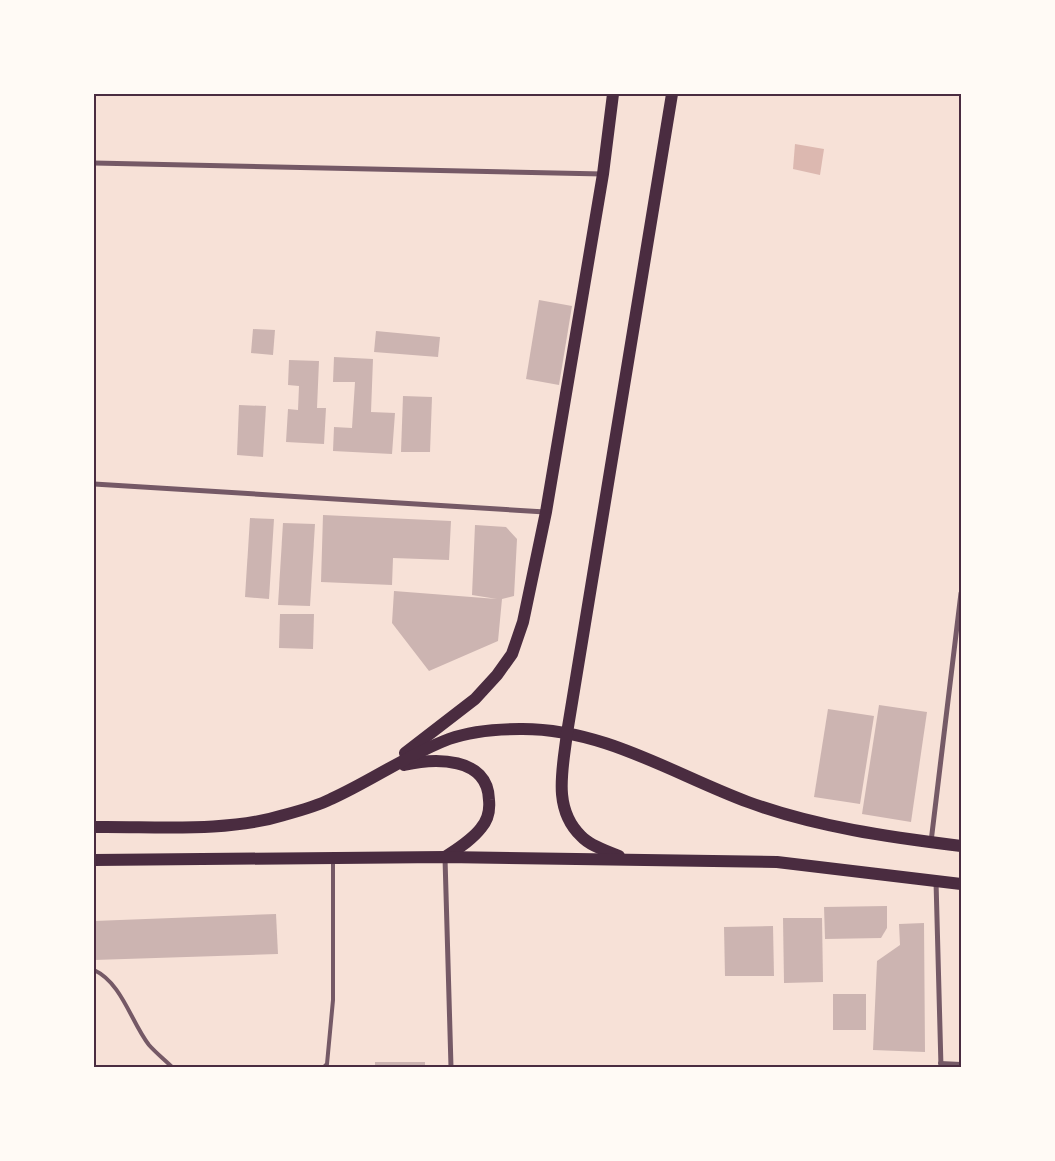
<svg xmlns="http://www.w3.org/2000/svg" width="1055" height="1161" font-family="'Noto Sans',sans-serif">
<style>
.water{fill:#dcb8b0}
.building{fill:#ccb4b1}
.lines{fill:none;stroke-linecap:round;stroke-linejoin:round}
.service{stroke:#755966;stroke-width:4}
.minor{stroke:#755966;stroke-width:5}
.primary{stroke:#4a2c40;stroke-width:12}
.neatline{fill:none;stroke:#4a2c40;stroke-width:2}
</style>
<rect width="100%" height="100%" fill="#f7e1d7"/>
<polygon class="water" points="795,144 824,149 820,175 793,169"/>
<g class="building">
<polygon points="539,300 572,306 559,385 526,379"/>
<polygon points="253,329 275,330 273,355 251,353"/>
<polygon points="376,331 440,337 438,357 374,352"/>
<polygon points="334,357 373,359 371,412 395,413 392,454 333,451 334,427 352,428 355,382 333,382"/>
<polygon points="289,360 319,361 317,408 326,408 324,444 286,442 288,409 298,410 299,386 288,385"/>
<polygon points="403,396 432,397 430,452 401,452"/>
<polygon points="239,405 266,406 263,457 237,455"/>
<polygon points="323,515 451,521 449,560 393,558 392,585 321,582"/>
<polygon points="250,518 274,519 269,599 245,597"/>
<polygon points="283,523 315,524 310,606 278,605"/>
<polygon points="475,525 506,527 517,539 514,596 502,599 498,641 429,671 392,623 394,591 497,599 472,595"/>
<polygon points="280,614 314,614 313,649 279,648"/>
<polygon points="879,705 927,712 911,822 862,814"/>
<polygon points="828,709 874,716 860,804 814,797"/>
<polygon points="887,906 887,928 881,938 825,939 824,907"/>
<polygon points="276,914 278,954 94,960 94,921"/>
<polygon points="783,918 822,918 823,982 784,983"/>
<polygon points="924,923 925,1052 873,1050 877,961 900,945 899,924"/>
<polygon points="773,926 774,976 725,976 724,927"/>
<rect x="833" y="994" width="33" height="36"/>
<rect x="375" y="1062" width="50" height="5"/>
</g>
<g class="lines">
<g class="service">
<path d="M94,970C122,983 131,1022 149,1045C156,1053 165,1060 172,1067"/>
<polyline points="940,1063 961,1064"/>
<polyline points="324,1067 327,1064 333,1000 333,861"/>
</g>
<g class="minor">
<polyline points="94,163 603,174"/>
<polyline points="94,484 545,512"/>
<polyline points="931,842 961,593"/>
<polyline points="445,858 451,1067"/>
<polyline points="936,881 941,1067"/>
</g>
<g class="primary">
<polyline points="405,753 475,699 497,675 512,654 523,622 546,512 603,174 613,94"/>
<path d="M404,765C434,758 488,756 489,800C490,810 488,820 481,828C472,840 457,849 445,857"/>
<path d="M94,827C154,826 226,833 284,815C299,811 317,806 331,799C371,781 407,755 449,739C471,731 496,729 520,729C603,728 673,774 748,802C816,827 889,837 961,846"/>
<path d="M619,856C607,851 590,846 581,836C552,808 563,768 567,733L672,94"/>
<polyline points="94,860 445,857 777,862 961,884"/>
</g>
</g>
<rect width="1055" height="1161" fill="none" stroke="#fffaf5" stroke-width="190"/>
<rect x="95" y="95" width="865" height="971" class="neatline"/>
</svg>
